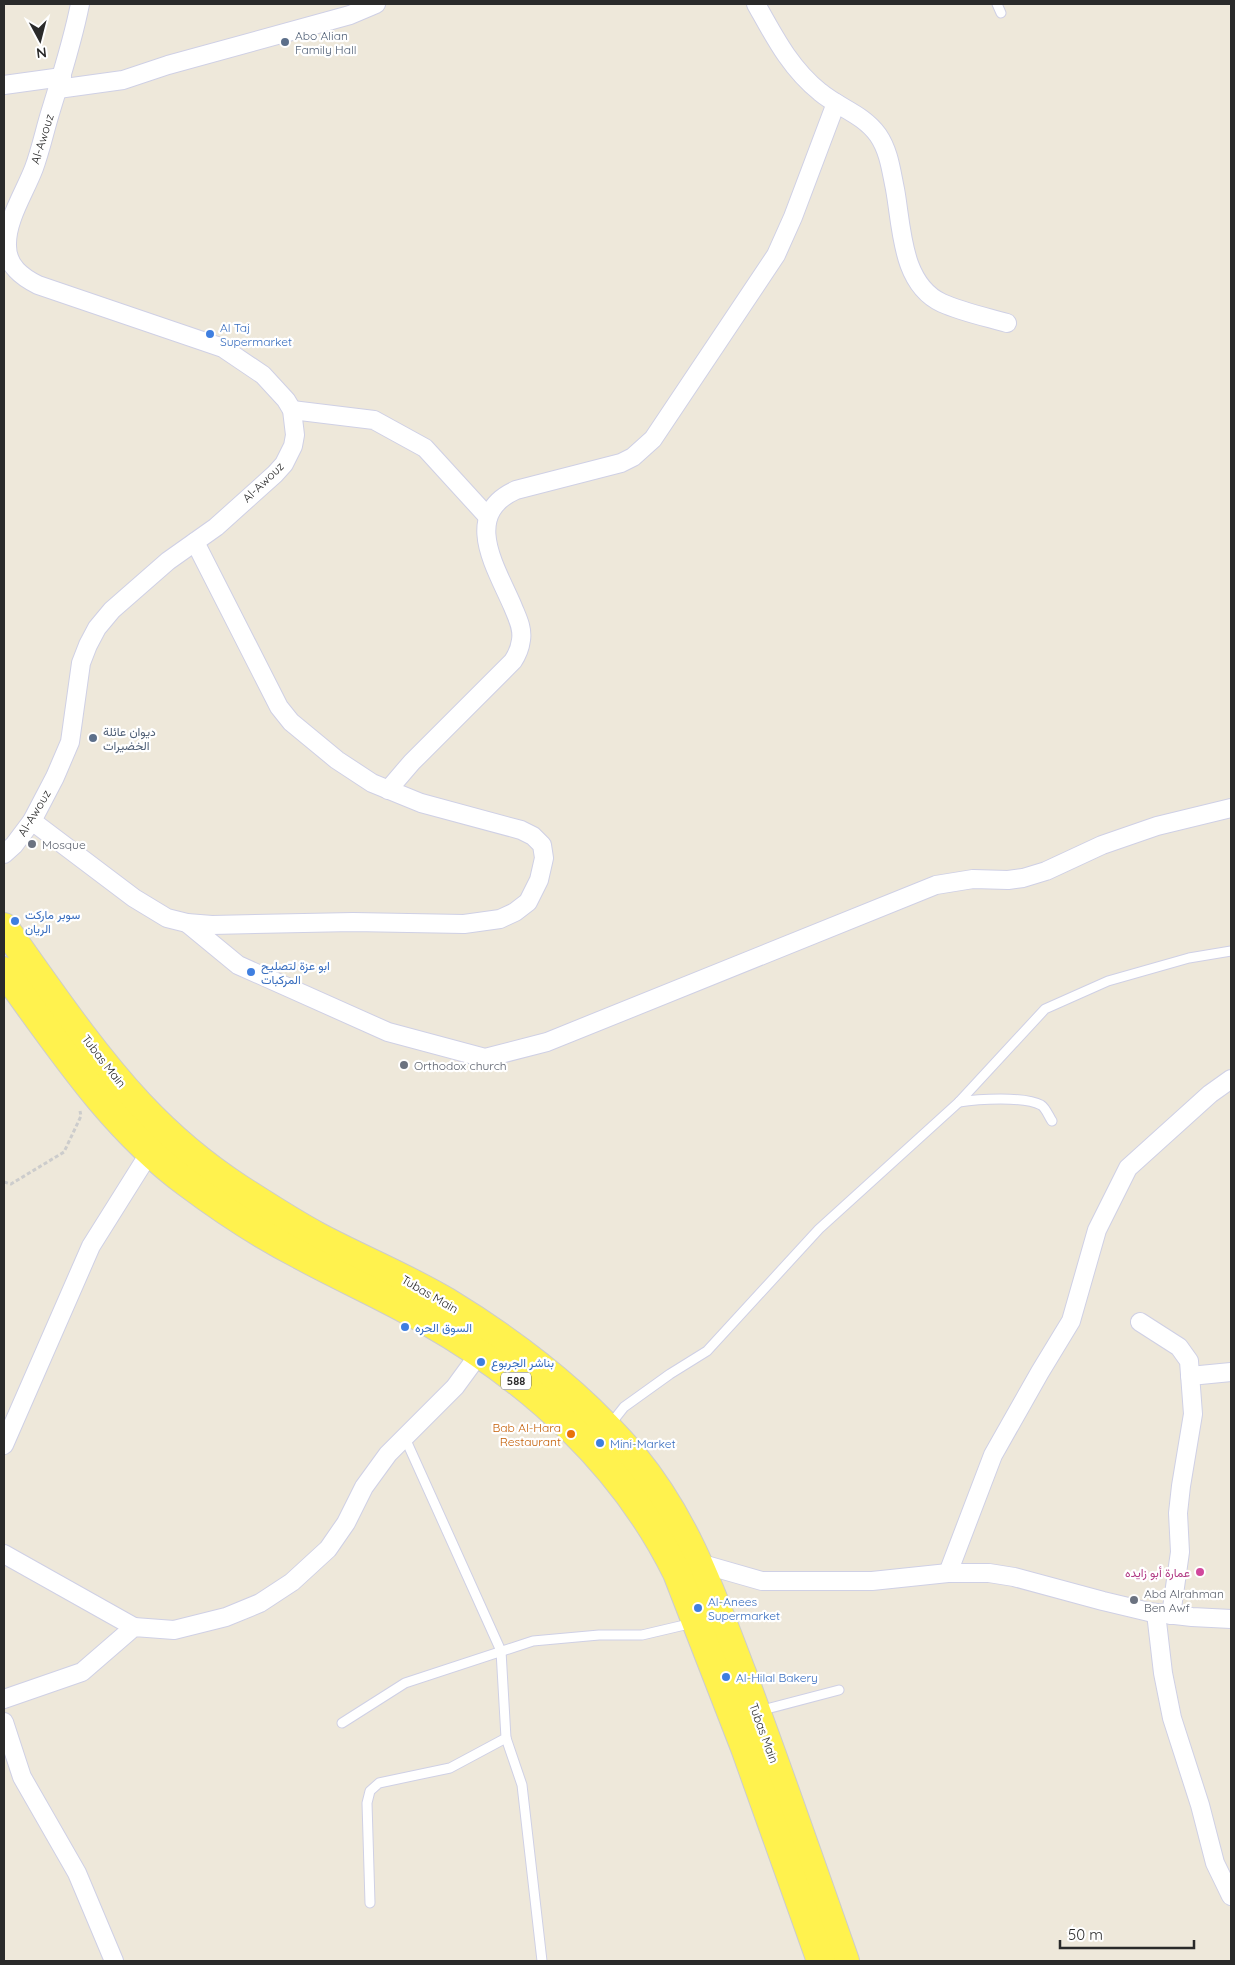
<svg xmlns="http://www.w3.org/2000/svg" width="1235" height="1965" font-family="Quicksand,Vazirmatn,sans-serif">
<style>
.lines{fill:none;stroke-linecap:round;stroke-linejoin:round}
.lane-casing{stroke:#cfd0e5;stroke-width:11}
.street-casing{stroke:#cfd0e5;stroke-width:20}
.primary-casing{stroke:#ccc;stroke-width:30}
.path{stroke:#ccc;stroke-width:3;stroke-dasharray:4 2.5;stroke-linecap:butt}
.lane{stroke:#fff;stroke-width:9}
.street{stroke:#fff;stroke-width:18}
.primary{stroke:#fff24e;stroke-width:28}
.service-dot{fill:#5c6f8a;stroke:#fff;stroke-width:2}
.shop-dot{fill:#3f7fe0;stroke:#fff;stroke-width:2}
.worship-dot{fill:#6b7280;stroke:#fff;stroke-width:2}
.food-dot{fill:#e8710a;stroke:#fff;stroke-width:2}
.hotel-dot{fill:#d1479c;stroke:#fff;stroke-width:2}
.labels{text-anchor:middle;dominant-baseline:central;stroke-width:4.5;stroke-linejoin:round;paint-order:stroke}
.shield{fill:#fff;stroke:#6a6a6a;stroke-width:1}
.shield-label{font-size:11px;font-weight:bold;fill:#2a2a2a}
.service-label{font-size:12px;fill:#4e5e75;stroke:#fff;text-anchor:start}
.street-label{font-size:12px;fill:#2a2a2a;stroke:#fff}
.shop-label{font-size:12px;fill:#366cbe;stroke:#fff;text-anchor:start}
.worship-label{font-size:12px;fill:#5b616d;stroke:#fff;text-anchor:start}
.food-label{font-size:12px;fill:#c56008;stroke:#fff;text-anchor:end}
.hotel-label{font-size:12px;fill:#b23c85;stroke:#fff;text-anchor:end}
</style>
<rect width="100%" height="100%" fill="#eee8da"/>
<g class="lines">
<g class="lane-casing">
<g id="lane">
<polyline points="997,4 1001,13"/>
<path d="M959,1102C977,1099 1025,1096 1041,1105C1046,1108 1049,1117 1052,1121"/>
<polyline points="609,1426 624,1407 670,1374 707,1351 819,1229 959,1102 1045,1009 1108,981 1189,958 1231,951"/>
<polyline points="759,1711 839,1690"/>
<polyline points="342,1723 405,1683 533,1641 599,1635 642,1635 693,1623"/>
<polyline points="506,1738 522,1785 542,1961"/>
<polyline points="370,1903 367,1803 370,1791 379,1783 450,1768 506,1738 501,1651 405,1438"/>
</g>
</g>
<g class="street-casing">
<g id="street">
<path d="M756,4C774,36 790,68 820,92C839,108 863,114 878,135C889,151 891,170 895,189C902,227 901,284 942,303C962,312 986,317 1007,323"/>
<polyline points="4,85 62,77"/>
<polyline points="58,89 123,80 168,65 350,15 376,4"/>
<polyline points="292,410 374,420 425,448 488,517"/>
<path d="M388,790L412,762L513,661C517,655 520,648 521,640C523,628 517,617 513,607C496,567 461,515 516,490L621,463L633,457L653,439L776,255L793,217L836,103"/>
<polyline points="32,821 134,898 167,918 187,923 212,925 353,922 464,924 500,919 515,912 528,902 539,880 544,858 542,845 533,836 521,830 421,803 372,783 337,760 291,722 279,707 195,542"/>
<path d="M4,854L14,845L32,821L55,777L70,742L81,663L88,645L97,628L112,610L168,561L216,527L275,474L284,464L293,446L295,435L292,410L286,400L263,375L223,348L38,285C22,277 7,266 7,246C6,220 25,192 34,168C41,149 45,129 51,110C62,74 73,40 80,4"/>
<polyline points="187,923 238,965 388,1032 485,1058 547,1042 936,885 973,879 1008,880 1023,878 1046,871 1102,845 1157,826 1231,808"/>
<polyline points="1140,1322 1179,1347 1189,1361 1193,1414 1181,1486 1178,1513 1180,1552 1171,1615"/>
<polyline points="1190,1376 1231,1372"/>
<polyline points="4,1445 91,1246 150,1152"/>
<polyline points="4,1554 134,1627"/>
<polyline points="694,1566 699,1563 762,1581 872,1581 948,1573 989,1573 1014,1577 1103,1601 1149,1612 1192,1617 1231,1619"/>
<polyline points="948,1573 993,1455 1040,1372 1071,1321 1097,1230 1128,1168 1210,1094 1231,1079"/>
<polyline points="1156,1613 1163,1673 1172,1718 1200,1805 1215,1863 1231,1896"/>
<polyline points="4,1699 82,1672 134,1627 174,1630 226,1617 260,1603 292,1582 328,1549 346,1523 364,1487 388,1454 455,1387 485,1346"/>
<polyline points="4,1722 22,1777 77,1873 114,1961"/>
</g>
</g>
<g class="primary-casing">
<g id="primary">
<path d="M4,927C47,987 89,1050 139,1104C169,1136 203,1165 240,1189C265,1205 291,1222 317,1236C360,1259 405,1277 447,1302C516,1344 582,1395 634,1457C688,1523 712,1595 742,1673C778,1769 811,1865 845,1961"/>
<path d="M4,971C59,1046 111,1127 187,1183C223,1210 261,1235 300,1255C342,1278 386,1297 427,1321C531,1380 624,1465 677,1573L745,1748L821,1961"/>
</g>
</g>
<polyline class="path" points="4,1182 11,1184 64,1152 81,1116 80,1111"/>
<use href="#lane" class="lane"/>
<use href="#street" class="street"/>
<use href="#primary" class="primary"/>
</g>
<g class="service-dot">
<circle cx="285" cy="42" r="5"/>
<circle cx="93" cy="738" r="5"/>
</g>
<g class="shop-dot">
<circle cx="210" cy="334" r="5"/>
<circle cx="15" cy="921" r="5"/>
<circle cx="251" cy="972" r="5"/>
<circle cx="405" cy="1327" r="5"/>
<circle cx="481" cy="1362" r="5"/>
<circle cx="600" cy="1443" r="5"/>
<circle cx="698" cy="1608" r="5"/>
<circle cx="726" cy="1677" r="5"/>
</g>
<g class="worship-dot">
<circle cx="32" cy="844" r="5"/>
<circle cx="404" cy="1065" r="5"/>
<circle cx="1134" cy="1600" r="5"/>
</g>
<circle class="food-dot" cx="571" cy="1434" r="5"/>
<circle class="hotel-dot" cx="1200" cy="1572" r="5"/>
<g class="labels">
<rect class="shield" x="501" y="1372.5" width="30" height="17" rx="4"/>
<g class="shield-label">
<text x="516" y="1381">588</text>
</g>
<g class="service-label">
<text x="295" y="35">Abo Alian<tspan x="295" dy="14">Family Hall</tspan></text>
<text x="103" y="731">ديوان عائلة<tspan x="103" dy="14">الخضيرات</tspan></text>
</g>
<g class="street-label">
<text transform="translate(42 139) rotate(-73)">Al-Awouz</text>
<text transform="translate(263 482) rotate(-44)">Al-Awouz</text>
<text transform="translate(34 813) rotate(-59)">Al-Awouz</text>
<text transform="translate(104 1061) rotate(52)">Tubas Main</text>
<text transform="translate(430 1294) rotate(30)">Tubas Main</text>
<text transform="translate(764 1733) rotate(70)">Tubas Main</text>
</g>
<g class="shop-label">
<text x="220" y="327">Al Taj<tspan x="220" dy="14">Supermarket</tspan></text>
<text x="25" y="914">سوبر ماركت<tspan x="25" dy="14">الريان</tspan></text>
<text x="261" y="965">ابو عزة لتصليح<tspan x="261" dy="14">المركبات</tspan></text>
<text x="415" y="1327">السوق الحره</text>
<text x="491" y="1362">بناشر الجربوع</text>
<text x="610" y="1443">Mini-Market</text>
<text x="708" y="1601">Al-Anees<tspan x="708" dy="14">Supermarket</tspan></text>
<text x="736" y="1677">Al-Hilal Bakery</text>
</g>
<g class="worship-label">
<text x="42" y="844">Mosque</text>
<text x="414" y="1065">Orthodox church</text>
<text x="1144" y="1593">Abd Alrahman<tspan x="1144" dy="14">Ben Awf</tspan></text>
</g>
<g class="food-label">
<text x="561" y="1427">Bab Al-Hara<tspan x="561" dy="14">Restaurant</tspan></text>
</g>
<g class="hotel-label">
<text x="1190" y="1572">عمارة أبو زايده</text>
</g>
</g>
<rect width="1235" height="1965" fill="none" stroke="#2a2a2a" stroke-width="10"/>
<g transform="translate(40 40) rotate(173)" stroke="#ffffff" stroke-width="4" paint-order="stroke">
<path d="M0-4L9 19L0 12L-9 19Z" fill="#2a2a2a"/>
<text y="-8" font-size="14" font-weight="bold" text-anchor="middle" fill="#2a2a2a">N</text>
</g>
<path d="M1060 1940v8h134v-8" fill="none" stroke="#2a2a2a" stroke-width="2.5"/>
<text x="1068" y="1940" font-size="15" fill="#2a2a2a" stroke="#ffffff" stroke-width="4" paint-order="stroke">50 m</text>
</svg>
